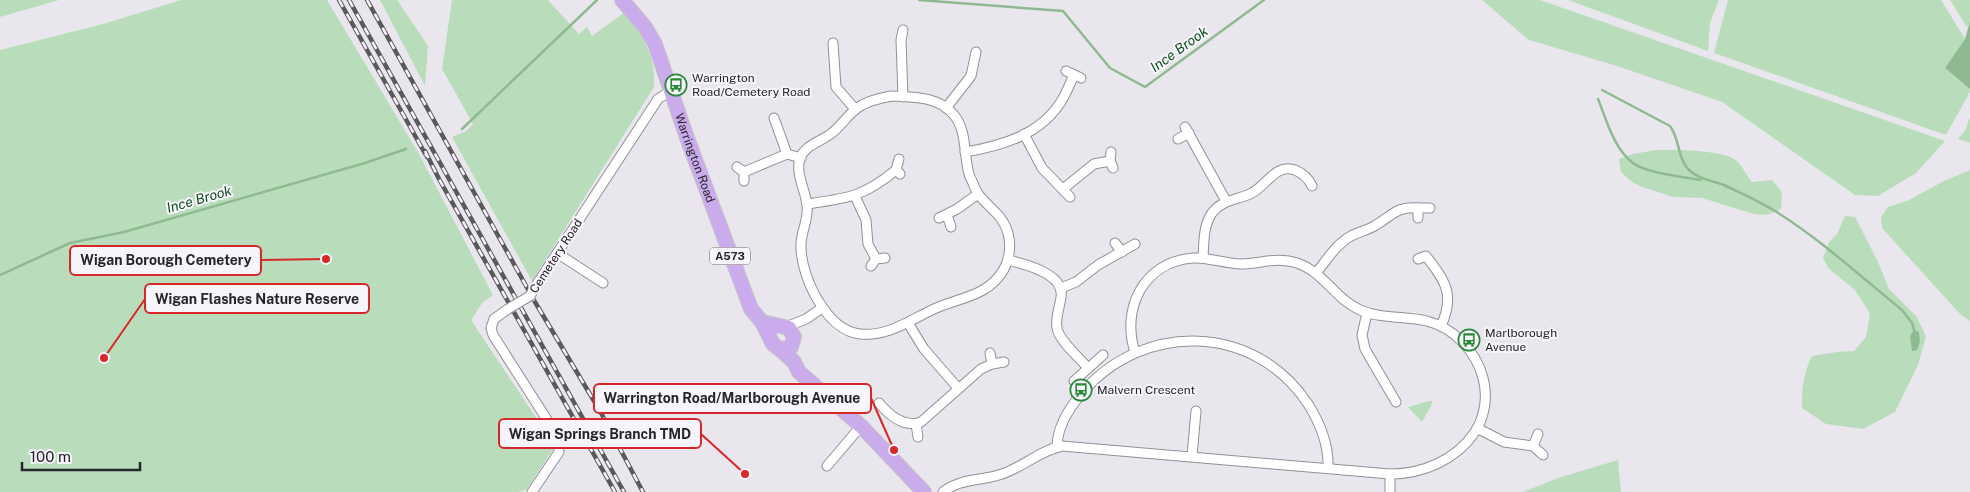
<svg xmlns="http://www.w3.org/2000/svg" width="1970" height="492" font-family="'Public Sans',sans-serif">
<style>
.green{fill:#b9ddbb}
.water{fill:#8fba91}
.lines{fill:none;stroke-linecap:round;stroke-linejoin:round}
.stream{stroke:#8fba91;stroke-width:2.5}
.minor-casing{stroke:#929096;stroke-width:11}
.primary-casing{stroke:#c7c6c7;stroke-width:16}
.minor{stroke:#fff;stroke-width:9}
.primary{stroke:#caacec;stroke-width:14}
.rail-casing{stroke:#5a595c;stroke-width:4.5}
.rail{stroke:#f7f4fb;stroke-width:2.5;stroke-dasharray:8;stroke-linecap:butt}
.minor-bridge-casing{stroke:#929096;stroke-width:11;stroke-linecap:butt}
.minor-bridge{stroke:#fff;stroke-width:9}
.labels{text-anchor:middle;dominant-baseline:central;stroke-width:4;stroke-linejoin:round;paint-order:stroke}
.shield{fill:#f7f4fb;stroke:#656367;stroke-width:1}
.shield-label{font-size:11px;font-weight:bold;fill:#262527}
.poi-label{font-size:12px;fill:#262527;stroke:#f7f4fb;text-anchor:start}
.street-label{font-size:12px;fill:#262527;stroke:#f7f4fb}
.water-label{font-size:14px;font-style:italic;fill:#0e501c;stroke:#f7f4fb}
.leader{fill:none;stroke:#d62828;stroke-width:2}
.callout-dot{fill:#d62828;stroke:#f7f4fb;stroke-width:2}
.callout{fill:#f7f4fb;stroke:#d62828;stroke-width:2}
.callout-label{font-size:14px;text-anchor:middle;font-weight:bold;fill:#262527}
</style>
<rect width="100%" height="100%" fill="#e9e7ed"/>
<g class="green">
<polygon points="0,0 59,0 0,17"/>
<polygon points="181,0 327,0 419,154 493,295 483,302 471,320 555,446 526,490 518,492 0,492 0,50 103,24"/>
<polygon points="380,0 397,0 428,46 425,86"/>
<path d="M452,0H548L579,34L587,27L592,36L625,12C642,34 657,58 654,87L532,281L452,137L466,131L473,124L442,69Z"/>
<polygon points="1482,0 1540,0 1945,141 1916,173 1878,196 1855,195 1722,102 1617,66 1529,40"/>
<polygon points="1568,0 1719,0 1710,23 1708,51"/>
<polygon points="1728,0 1941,0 1965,39 1945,68 1970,89 1970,92 1946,135 1714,53"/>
<polygon points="1950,0 1970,0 1970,21 1967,27"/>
<polygon points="1970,117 1970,143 1958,139 1965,131"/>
<path d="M1656,150C1674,150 1726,149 1738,162C1743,168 1747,176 1752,182L1772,180L1782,192L1781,209L1767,215L1754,214L1702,198L1673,197L1642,187L1632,182L1621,172L1619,159L1633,154Z"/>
<polygon points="1970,170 1970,321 1960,314 1882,228 1881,217 1888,207 1909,200 1944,181"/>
<path d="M1845,216L1855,217L1878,262L1889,289L1916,316L1926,336L1918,365L1895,412L1863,429L1826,424L1802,408C1802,388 1803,374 1812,356L1837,352L1854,351L1866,337L1870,314L1855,290L1829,269L1823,258L1829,242L1837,234Z"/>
<polygon points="1429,401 1432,401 1432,404 1422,422 1408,407"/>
<polygon points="1618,460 1621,492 1523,492 1561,477"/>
</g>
<g class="water">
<polygon points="1970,21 1970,89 1945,68 1965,39"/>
<polygon points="1914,330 1919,332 1920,342 1917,350 1912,351 1910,336"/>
</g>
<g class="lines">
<g class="stream">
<polyline points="919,0 1063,11 1110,68 1145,87 1264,0"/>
<path d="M1602,90L1670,126C1680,139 1677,158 1689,170C1700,180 1711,180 1724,185C1741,193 1759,201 1775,211C1820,239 1860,276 1902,310L1912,323L1914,330"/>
<path d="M1598,99C1607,121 1614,149 1633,163C1646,173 1684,177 1700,180"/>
<polyline points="462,129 597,0"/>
<polyline points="0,275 70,243 124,232 365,163 406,149"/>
</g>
<g class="minor-casing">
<g id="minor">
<polyline points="903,30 901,40 903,97"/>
<polyline points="833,43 836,87 855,109"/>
<polyline points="1066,71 1081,78"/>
<path d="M891,96C913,97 938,96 954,115C968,132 963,158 970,177C973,182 975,189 978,194C989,208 1003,215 1008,233C1011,244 1010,258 1004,269C988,297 960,297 934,309C910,320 888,337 860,334C827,331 801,277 801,247C800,233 809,220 807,206C806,190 795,175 800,158C805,145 822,141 832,133C843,124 850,111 862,105C871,100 881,98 891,96Z"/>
<polyline points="946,108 971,76 976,52"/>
<polyline points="774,118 787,154 801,158"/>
<polyline points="1185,127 1226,201"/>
<polyline points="1024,134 1042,168 1070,197"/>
<polyline points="1178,139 1189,133"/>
<path d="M965,152C1002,146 1042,134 1062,100C1067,92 1070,83 1074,75"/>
<polyline points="1111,152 1110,161 1113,168"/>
<polyline points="899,159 896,170 900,174"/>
<polyline points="737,167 744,172 744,181"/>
<polyline points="744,172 787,154"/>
<polyline points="1063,189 1094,164 1110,161"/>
<polyline points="855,196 866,220 868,244 876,259"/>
<path d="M807,204C849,198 863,197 896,170"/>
<polyline points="947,215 951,227"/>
<polyline points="939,218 957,209 978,194"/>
<polyline points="1418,218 1418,208 1430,208"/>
<polyline points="1115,243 1122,252"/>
<polyline points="557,253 603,283"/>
<path d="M1203,258C1204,243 1203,226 1212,213C1222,200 1236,200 1250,194C1266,187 1275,163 1295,170C1302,173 1309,179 1312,186"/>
<path d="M1418,259L1426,256C1446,282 1455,295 1441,326"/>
<path d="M1008,260C1025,264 1065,274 1061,297C1060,307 1055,318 1057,328C1059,341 1080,358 1088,368"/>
<polyline points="871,266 876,259 885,258"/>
<path d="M1316,273C1327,260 1336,244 1351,236C1359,232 1368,230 1376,225C1393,215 1397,206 1418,208"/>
<polyline points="535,287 658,99 670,91"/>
<polyline points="1061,288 1076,282 1098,265 1135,244"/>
<polyline points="508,309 494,319 491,328 493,335 558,437 559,452 532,492"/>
<polyline points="1367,313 1362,335 1365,349 1396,402"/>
<polyline points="908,323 924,349 958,388"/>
<polyline points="786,327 806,319 822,308"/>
<polyline points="990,353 992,364"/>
<polyline points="1074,381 1103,355"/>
<path d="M879,403C889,415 904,428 921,422L981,369L992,364L1004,362"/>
<polyline points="916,424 918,437"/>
<polyline points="1477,428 1504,442 1533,446"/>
<polyline points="1538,434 1533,446 1543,455"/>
<path d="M1057,447C1057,427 1070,407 1082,393C1143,321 1255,323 1308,404C1320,423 1329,445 1328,468"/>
<polyline points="1192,456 1196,411"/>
<polyline points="827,466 861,426"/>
<path d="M943,492C960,478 982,481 1002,474C1023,467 1041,450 1062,446L1390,474C1423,474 1456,460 1475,432C1485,416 1488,396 1483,378C1476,351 1454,328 1427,321C1405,316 1381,319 1360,310C1335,299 1324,272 1297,263C1277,256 1261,264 1241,264C1225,264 1209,257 1193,258C1143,262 1121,309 1135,352"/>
<polyline points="1390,492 1390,474"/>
</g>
</g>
<g class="primary-casing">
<g id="primary">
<path id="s1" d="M622,0L645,27L655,44L686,135L751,309L762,322L773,344L781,350L791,347L794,337L789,328L762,322"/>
<polyline points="781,350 794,362 799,372 861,426 924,492"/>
</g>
</g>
<use href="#minor" class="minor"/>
<use href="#primary" class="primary"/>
<g class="rail-casing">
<g id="rail">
<polyline points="339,0 427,157"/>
<polyline points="349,0 624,492"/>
<polyline points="367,0 535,302 600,411 643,492"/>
<polyline points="425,151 439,179 615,492"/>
</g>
</g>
<use href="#rail" class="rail"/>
<g class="minor-bridge-casing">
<polyline id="minor-bridge" points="508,309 530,296 535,287"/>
</g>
<use href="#minor-bridge" class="minor-bridge"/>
</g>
<defs>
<g id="bus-ring" transform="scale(1.125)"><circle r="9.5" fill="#f7f4fb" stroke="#29883a" stroke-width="1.5"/><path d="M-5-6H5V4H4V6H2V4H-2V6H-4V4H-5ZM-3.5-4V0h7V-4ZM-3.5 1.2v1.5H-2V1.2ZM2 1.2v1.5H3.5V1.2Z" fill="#29883a"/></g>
</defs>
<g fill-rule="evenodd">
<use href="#bus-ring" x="676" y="85"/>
<use href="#bus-ring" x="1469" y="340"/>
<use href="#bus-ring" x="1081" y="390"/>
</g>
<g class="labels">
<rect class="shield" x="710" y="247.5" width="40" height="17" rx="4"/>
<g class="shield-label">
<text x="730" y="256">A573</text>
</g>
<g class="poi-label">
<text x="692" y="78">Warrington<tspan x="692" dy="14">Road/Cemetery Road</tspan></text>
<text x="1485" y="333">Marlborough<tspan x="1485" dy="14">Avenue</tspan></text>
<text x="1097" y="390">Malvern Crescent</text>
</g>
<g class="street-label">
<text stroke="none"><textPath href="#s1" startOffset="176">Warrington Road</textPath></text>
<text transform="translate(556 256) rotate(-57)">Cemetery Road</text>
</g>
<g class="water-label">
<text transform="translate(1179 49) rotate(-36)">Ince Brook</text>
<text transform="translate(199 199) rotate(-16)">Ince Brook</text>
</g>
</g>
<path class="leader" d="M326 259L261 260M104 358L145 299M894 450L871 398M745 474L701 434"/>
<g class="callout-dot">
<circle cx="326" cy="259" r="5"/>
<circle cx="104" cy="358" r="5"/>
<circle cx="894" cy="450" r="5"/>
<circle cx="745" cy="474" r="5"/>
</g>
<g class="callout">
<rect x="70" y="246" width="191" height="29" rx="5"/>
<rect x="145" y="284" width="224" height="29" rx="5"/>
<rect x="594" y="384" width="277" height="29" rx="5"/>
<rect x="499" y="419" width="202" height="29" rx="5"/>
</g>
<g class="callout-label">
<text x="166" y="265">Wigan Borough Cemetery</text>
<text x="257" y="304">Wigan Flashes Nature Reserve</text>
<text x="732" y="403">Warrington Road/Marlborough Avenue</text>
<text x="600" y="439">Wigan Springs Branch TMD</text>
</g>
<path d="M22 462v8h118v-8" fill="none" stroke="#262527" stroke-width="2.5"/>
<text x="30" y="462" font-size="15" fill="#262527" stroke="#f7f4fb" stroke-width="4" paint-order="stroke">100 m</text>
</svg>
